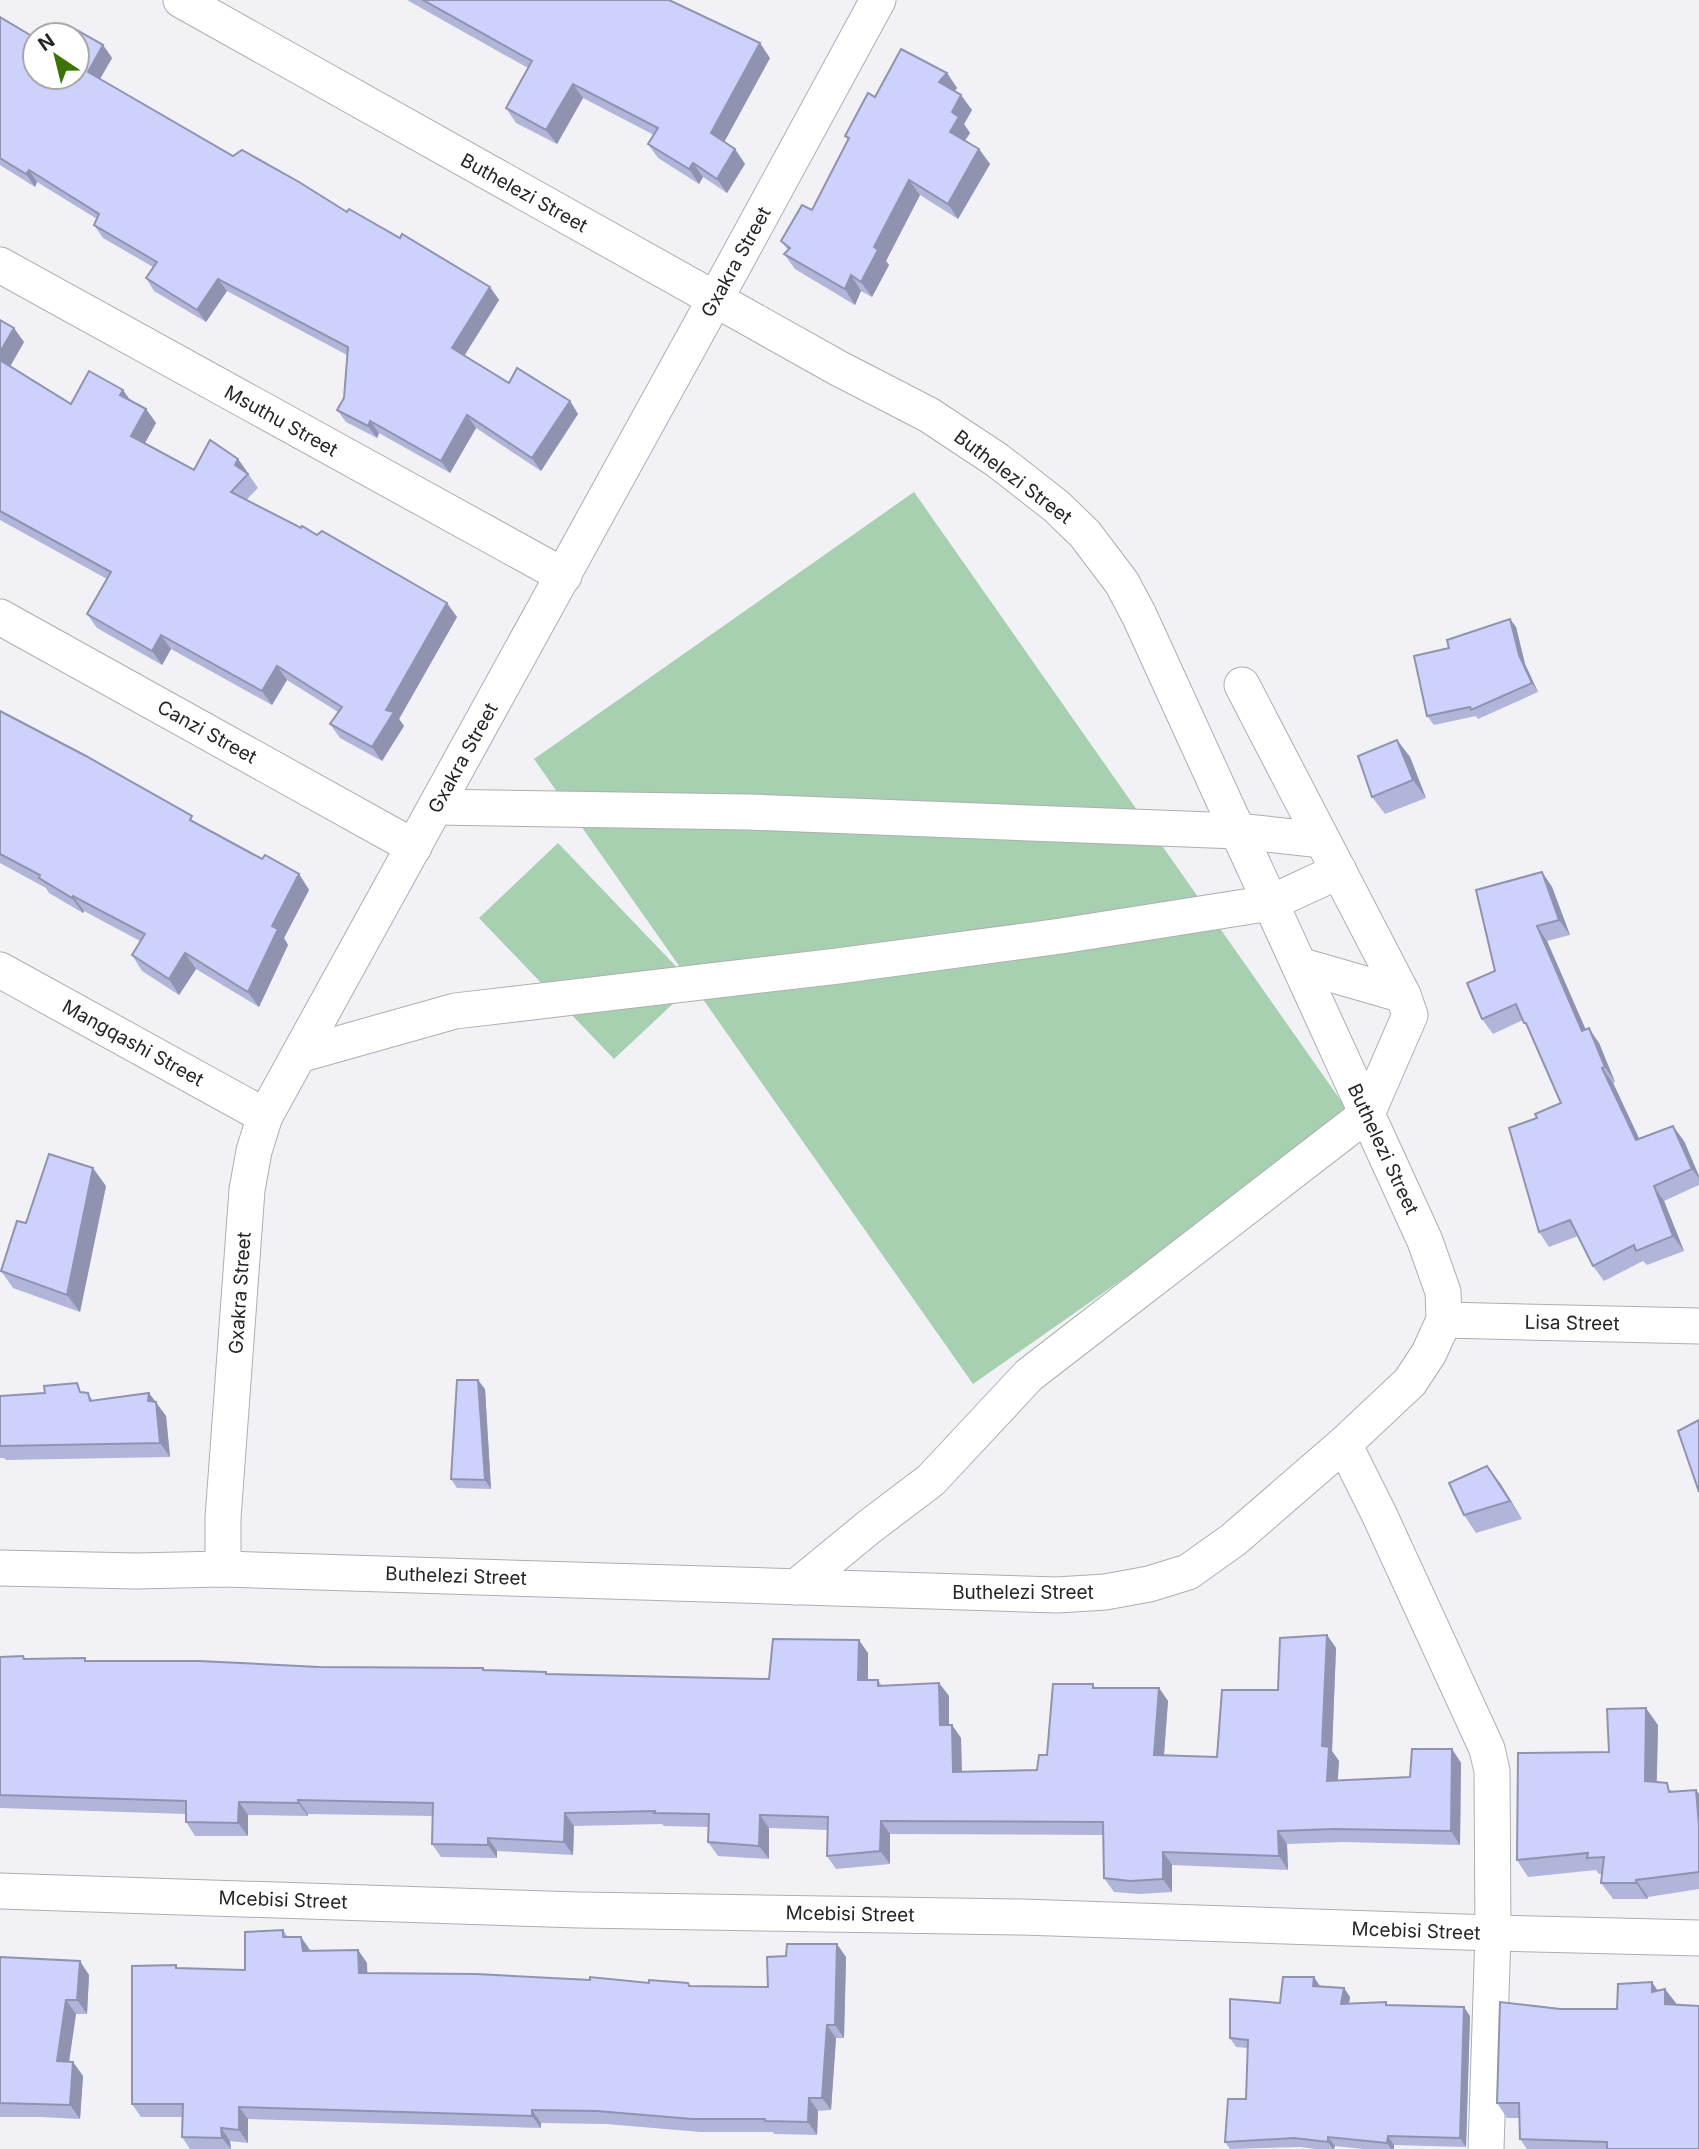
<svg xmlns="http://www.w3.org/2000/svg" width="1699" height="2149" font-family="Inter,sans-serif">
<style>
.green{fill:#a6d0af}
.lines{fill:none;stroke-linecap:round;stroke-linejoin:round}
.minor-casing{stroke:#aeaeb2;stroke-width:37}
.minor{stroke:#fff;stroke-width:35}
.wall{fill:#b0b5d9}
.shaded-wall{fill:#9093b0}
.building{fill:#cdd2fc;stroke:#9093b0;stroke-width:2}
.labels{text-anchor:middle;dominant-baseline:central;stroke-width:6;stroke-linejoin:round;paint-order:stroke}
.street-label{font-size:19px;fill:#252527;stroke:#fff}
</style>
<rect width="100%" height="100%" fill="#f2f2f6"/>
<polygon class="green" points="914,492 1353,1118 973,1384 693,985 614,1059 479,918 558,843 689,980 534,759"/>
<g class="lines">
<g class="minor-casing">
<g id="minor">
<polyline points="0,265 564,576"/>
<polyline points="0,617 414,847"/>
<polyline points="436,807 748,812 1237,831 1322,840"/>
<polyline points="1299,965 1403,995"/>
<polyline points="0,970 265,1116"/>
<polyline points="299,1055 455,1011 838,966 1061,936 1270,903 1339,871"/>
<polyline points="1444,1320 1699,1326"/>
<polyline points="1344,1444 1379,1514 1487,1749 1492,1771 1493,1933 1486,2149"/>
<polyline points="0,1568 136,1571 223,1569 1057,1595 1105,1592 1149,1584 1188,1572 1233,1540 1344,1444 1410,1382 1429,1353 1444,1320 1443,1292 1425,1241 1139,615 1122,583 1085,534 1056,506 997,460 929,415 838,368 181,0"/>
<polyline points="223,1569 223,1518 247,1190 254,1151 265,1116 741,252 878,0"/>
<polyline points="796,1587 869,1527 931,1480 1029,1375 1367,1114 1410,1015 1403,995 1242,685"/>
<polyline points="0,1891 579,1910 1022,1917 1493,1933 1699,1938"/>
</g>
</g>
<use href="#minor" class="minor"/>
</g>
<g class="wall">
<polygon points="407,0 669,0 770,58 724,142 735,149 745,164 727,193 703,177 699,184 658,158 648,144 654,135 583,98 557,144 516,123 506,108 528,68"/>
<polygon points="0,17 35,77 103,45 112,58 100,79 233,156 400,238 490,287 499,300 464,356 509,383 570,401 578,414 541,471 476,428 450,473 379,433 377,438 346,422 337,410 344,398 347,355 227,291 206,322 154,291 146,278 153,267 103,238 94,225 97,219 37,182 35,187 0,165"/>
<polygon points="947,73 957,88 955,91 972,110 964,124 970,133 965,141 979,149 990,164 958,219 920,195 886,261 889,265 872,297 861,291 855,305 795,269 784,254 788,250 781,241 812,210 848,140 845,136 875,97"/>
<polygon points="0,320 24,342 10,366 71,404 131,401 146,409 156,423 145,443 194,470 238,459 258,488 246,500 457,617 399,719 404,726 382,761 340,738 330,724 338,712 287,680 272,705 171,649 162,665 97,628 87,614 107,579 0,520"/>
<polygon points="1510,619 1516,627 1525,664 1538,692 1478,719 1476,716 1434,725 1427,716 1449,648"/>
<polygon points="0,711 197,824 262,859 299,874 309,890 284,938 288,945 259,1007 196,969 179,995 142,971 132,955 140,941 84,911 83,913 49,893 46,888 0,863"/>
<polygon points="1397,740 1410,757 1426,798 1385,814 1372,797"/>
<polygon points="1542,872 1552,887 1570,935 1547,941 1585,1029 1599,1043 1615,1082 1613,1083 1639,1139 1684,1141 1699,1176 1699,1185 1664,1201 1684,1251 1647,1265 1643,1261 1604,1281 1593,1266 1578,1236 1549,1247 1539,1232 1537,1118 1561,1103 1530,1031 1523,1020 1493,1034 1482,1019 1495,971"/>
<polygon points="106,1186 80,1312 13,1288 1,1271"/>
<polygon points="485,1389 491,1489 457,1488 451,1479"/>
<polygon points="84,1392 88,1393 93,1401 149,1393 166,1416 170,1457 6,1460 4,1458 0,1458 0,1396"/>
<polygon points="1500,1483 1522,1519 1476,1533 1464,1515"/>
<polygon points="1327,1635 1336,1648 1332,1751 1339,1761 1337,1780 1410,1777 1452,1749 1461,1763 1460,1845 1343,1842 1287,1844 1288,1870 1172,1865 1172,1892 1140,1894 1114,1892 1104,1878 1103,1835 890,1834 890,1864 836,1869 827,1856 828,1830 769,1828 769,1859 718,1856 708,1842 709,1827 664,1826 662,1824 574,1826 573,1855 497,1851 497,1858 441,1857 432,1844 433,1816 308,1814 308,1816 248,1815 248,1836 195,1836 186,1822 186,1814 0,1808 0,1657 87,1661 319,1667 483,1668 484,1670 546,1672 547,1674 769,1679 868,1653 868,1680 878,1680 882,1686 939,1683 949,1696 949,1725 952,1725 961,1738 962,1772 1037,1770 1096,1688 1159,1688 1168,1701 1164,1755 1217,1757"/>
<polygon points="1658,1725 1657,1782 1674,1792 1696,1790 1699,1794 1699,1889 1648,1897 1647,1899 1613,1899 1601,1883 1602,1874 1599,1874 1596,1870 1528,1877 1517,1860 1609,1752"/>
<polygon points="283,1930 288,1937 301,1937 310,1951 358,1950 367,1963 367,1973 649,1983 688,1983 690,1986 768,1987 846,1957 844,2038 836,2038 831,2110 818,2111 817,2135 774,2134 773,2132 701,2132 606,2124 541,2123 541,2128 248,2119 248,2143 230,2141 231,2149 190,2149 182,2137 182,2117 141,2117 132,2104 176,1965 178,1968 245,1970"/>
<polygon points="0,1957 89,1975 87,2014 76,2014 69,2062 73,2062 83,2076 80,2119 41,2117 0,2117"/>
<polygon points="1320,1986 1344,1988 1350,1997 1349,2003 1386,2002 1388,2005 1470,2016 1466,2147 1394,2145 1394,2149 1363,2149 1335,2146 1334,2149 1316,2149 1300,2147 1230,2149 1225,2142 1246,2099 1248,2048 1236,2047 1230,2038 1280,2003"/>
<polygon points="1658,1991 1676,2003 1699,2149 1527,2149 1520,2139 1520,2118 1507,2118 1497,2103 1560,2009 1617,2009"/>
</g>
<g class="shaded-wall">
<polygon points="760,43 770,58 721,148 711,133"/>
<polygon points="103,45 112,58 97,84 88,72"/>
<polygon points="947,73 957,88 950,97 939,82"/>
<polygon points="573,84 583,98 557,144 546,130"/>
<polygon points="961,95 972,110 964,124 970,133 960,147 950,132 952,112"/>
<polygon points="735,149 745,164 727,193 717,179"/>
<polygon points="979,149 990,164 958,219 948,204"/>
<polygon points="693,163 703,177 699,184 689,169"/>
<polygon points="29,170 37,182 35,187 26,174"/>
<polygon points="909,180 920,195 886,261 889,265 872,297 861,282 874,247"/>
<polygon points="851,275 861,291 855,305 845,289"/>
<polygon points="218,279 227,291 206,322 197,310"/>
<polygon points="490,287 499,300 461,361 452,348"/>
<polygon points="14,328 24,342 7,372 0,363 0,352"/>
<polygon points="123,390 133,404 120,395"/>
<polygon points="570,401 578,414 541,471 532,458"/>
<polygon points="146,409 156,423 141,450 131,436"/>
<polygon points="467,415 476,428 450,473 441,461"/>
<polygon points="370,421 379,433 377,438 368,426"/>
<polygon points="238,459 248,473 244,478 235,465"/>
<polygon points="447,603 457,617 399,719 404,726 382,761 372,747 386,710"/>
<polygon points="1510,619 1516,627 1525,664 1538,692 1532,683 1519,655"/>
<polygon points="161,635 171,649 162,665 152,651"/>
<polygon points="277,666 287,680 272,705 262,691"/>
<polygon points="1397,740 1410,757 1426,798 1413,780"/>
<polygon points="1542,872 1552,887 1570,935 1559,920"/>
<polygon points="299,874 309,890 284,938 288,945 259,1007 248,992 272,926"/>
<polygon points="73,896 84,911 83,913 72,898"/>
<polygon points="1537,926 1547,941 1593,1046 1582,1031"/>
<polygon points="185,953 196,969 179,995 169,979"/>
<polygon points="1589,1028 1599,1043 1615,1082 1605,1067"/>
<polygon points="1602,1068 1613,1083 1647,1155 1636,1140"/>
<polygon points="1673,1126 1684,1141 1699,1176 1699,1178 1692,1169"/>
<polygon points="93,1168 106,1186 80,1312 67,1295"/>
<polygon points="1654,1186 1664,1201 1684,1251 1673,1236"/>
<polygon points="478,1380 485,1389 491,1489 485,1480"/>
<polygon points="149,1393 166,1416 170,1457 160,1443 148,1401"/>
<polygon points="1487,1466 1500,1483 1522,1519 1510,1501"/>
<polygon points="1327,1635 1336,1648 1332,1751 1339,1761 1337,1794 1327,1781 1322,1746"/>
<polygon points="859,1640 868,1653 868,1694 858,1680"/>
<polygon points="939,1683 949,1696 949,1738 940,1725"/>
<polygon points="1159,1688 1168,1701 1163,1768 1154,1755"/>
<polygon points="1646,1708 1658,1725 1656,1798 1645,1781"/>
<polygon points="952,1725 961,1738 962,1786 953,1772"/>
<polygon points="1452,1749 1461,1763 1460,1845 1451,1831"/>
<polygon points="1696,1790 1699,1794 1699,1826"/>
<polygon points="298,1800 308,1814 308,1816 298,1803"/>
<polygon points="239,1802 248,1815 248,1836 238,1823"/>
<polygon points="565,1813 574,1826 573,1855 564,1842"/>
<polygon points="760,1815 769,1828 769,1859 759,1846"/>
<polygon points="881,1821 890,1834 890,1864 880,1851"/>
<polygon points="1278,1831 1287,1844 1288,1870 1279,1856"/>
<polygon points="488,1838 497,1851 497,1858 488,1845"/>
<polygon points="1163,1852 1172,1865 1172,1892 1163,1879"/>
<polygon points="1636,1880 1648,1897 1647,1899 1636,1883"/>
<polygon points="301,1937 310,1950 312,1964 303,1951"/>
<polygon points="837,1944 846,1957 844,2038 835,2025"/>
<polygon points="358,1950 367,1963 368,1986 359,1973"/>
<polygon points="80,1961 89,1975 87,2014 77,2000"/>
<polygon points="1314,1977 1320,1986 1320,1995 1313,1986"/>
<polygon points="1652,1982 1662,1997 1652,1992"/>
<polygon points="1344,1988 1350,1997 1347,2012 1341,2004"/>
<polygon points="1665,1989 1676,2003 1675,2019 1665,2004"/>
<polygon points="66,2000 76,2014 67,2075 57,2061"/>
<polygon points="1464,2007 1470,2016 1466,2147 1460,2138"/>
<polygon points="827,2025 836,2038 831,2110 822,2098"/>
<polygon points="73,2062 83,2076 80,2119 70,2105"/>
<polygon points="809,2098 818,2111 817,2135 808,2122"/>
<polygon points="239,2107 248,2119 248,2143 239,2130"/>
<polygon points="532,2110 541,2123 541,2128 532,2116"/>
<polygon points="221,2128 230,2141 231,2149 222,2138"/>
<polygon points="1388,2136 1394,2145 1394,2149 1391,2149 1387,2143"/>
<polygon points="1328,2137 1335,2146 1334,2149 1333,2149 1328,2142"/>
</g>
<g class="building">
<polygon points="423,0 669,0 760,43 711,133 735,149 717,179 693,163 689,169 648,144 658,128 573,84 546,130 506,108 532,61"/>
<polygon points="0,17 35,38 35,77 77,77 77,35 71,35 75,29 103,45 88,72 233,156 242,150 299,182 347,212 349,209 400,238 402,234 490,287 452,348 509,383 517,368 570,401 532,458 467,415 441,461 370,421 368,426 337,410 344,398 348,347 218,279 197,310 146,278 157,262 94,225 99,214 29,170 26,174 0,158"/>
<polygon points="901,49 947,73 939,82 961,95 952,112 959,117 950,132 979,149 948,204 909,180 874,247 878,250 861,282 851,275 845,289 784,254 790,248 781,241 802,205 812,210 849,138 845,136 868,93 875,97"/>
<polygon points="0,320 14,328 0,352"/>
<polygon points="0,360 71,404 89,371 123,390 120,395 146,409 131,436 194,470 210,440 238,459 235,465 248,474 231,492 301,528 302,526 317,535 322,531 447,603 386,710 394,712 372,747 330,724 342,707 277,666 262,691 161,635 152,651 87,614 111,572 0,511"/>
<polygon points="1510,619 1519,655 1532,683 1471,710 1470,707 1427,716 1414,656 1449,648 1447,640"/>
<polygon points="0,711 86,756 192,816 190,820 262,859 265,855 299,874 272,926 278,929 248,992 185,953 169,979 132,955 145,934 73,896 72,898 39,878 40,875 0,854"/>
<polygon points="1397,740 1413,780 1372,797 1358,756"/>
<polygon points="1542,872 1559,920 1537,926 1582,1031 1589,1028 1605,1067 1602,1068 1636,1140 1673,1126 1692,1169 1654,1186 1673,1236 1636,1251 1634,1245 1593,1266 1570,1220 1539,1232 1509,1128 1537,1118 1535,1114 1561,1103 1526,1023 1524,1023 1516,1004 1482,1019 1467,983 1495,971 1476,890"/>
<polygon points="49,1154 93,1168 67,1295 1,1271 17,1221 26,1223"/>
<polygon points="457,1380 478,1380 485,1480 451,1479"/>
<polygon points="77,1383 80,1392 88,1393 90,1401 149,1393 148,1401 156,1402 160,1443 0,1446 0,1396 45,1393 44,1386"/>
<polygon points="1699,1420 1699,1492 1678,1431"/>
<polygon points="1487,1466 1510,1501 1464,1515 1449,1483"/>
<polygon points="1327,1635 1322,1746 1329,1747 1327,1781 1410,1777 1412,1749 1452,1749 1451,1831 1334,1829 1278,1831 1279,1856 1163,1852 1163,1879 1130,1881 1104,1878 1103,1822 881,1821 880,1851 827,1856 828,1817 760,1815 759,1846 708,1842 709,1814 654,1813 655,1811 565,1813 564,1842 488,1838 488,1845 432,1844 433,1803 298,1800 298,1803 239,1802 238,1823 186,1822 186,1801 0,1795 0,1657 23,1656 24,1659 85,1658 85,1661 199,1661 319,1667 483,1668 483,1670 546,1672 546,1674 769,1679 773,1639 859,1640 858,1680 878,1680 878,1686 939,1683 940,1725 952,1725 953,1772 1037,1770 1039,1755 1047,1755 1053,1684 1093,1684 1093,1688 1159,1688 1154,1755 1217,1757 1222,1690 1278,1690 1280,1638"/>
<polygon points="1646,1708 1645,1781 1667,1783 1669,1792 1696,1790 1699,1826 1699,1872 1636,1880 1636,1883 1601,1883 1604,1857 1587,1858 1588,1853 1517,1860 1518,1753 1609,1752 1607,1709"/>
<polygon points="283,1930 283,1937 301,1937 303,1951 358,1950 359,1973 476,1974 590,1980 590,1977 649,1983 649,1980 688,1983 689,1986 768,1987 767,1957 786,1956 787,1944 837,1944 835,2025 827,2025 822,2098 809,2098 808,2122 765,2121 765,2119 692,2119 597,2111 532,2110 532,2116 239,2107 239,2130 221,2128 222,2138 182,2137 183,2104 132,2104 132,1966 176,1965 176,1968 245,1970 245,1932"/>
<polygon points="0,1957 80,1961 77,2000 66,2000 57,2061 73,2062 70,2105 0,2103"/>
<polygon points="1283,1977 1314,1977 1313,1986 1344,1988 1341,2004 1386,2002 1386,2005 1464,2007 1460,2138 1388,2136 1387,2143 1328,2137 1328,2142 1294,2138 1225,2142 1228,2099 1246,2099 1248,2040 1230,2038 1230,1999 1280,2003"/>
<polygon points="1652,1982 1652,1992 1665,1989 1665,2004 1699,2006 1699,2149 1607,2149 1607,2142 1520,2139 1519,2103 1497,2103 1500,2002 1560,2009 1617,2009 1618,1984"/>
</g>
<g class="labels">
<g class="street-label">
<text transform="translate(524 193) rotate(29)">Buthelezi Street</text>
<text transform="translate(736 262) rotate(-61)">Gxakra Street</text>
<text transform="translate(281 421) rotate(29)">Msuthu Street</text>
<text transform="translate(1013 477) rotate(37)">Buthelezi Street</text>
<text transform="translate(207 732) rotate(29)">Canzi Street</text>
<text transform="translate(463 758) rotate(-61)">Gxakra Street</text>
<text transform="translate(133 1043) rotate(29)">Mangqashi Street</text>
<text transform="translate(1383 1149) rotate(65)">Buthelezi Street</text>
<text transform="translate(240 1293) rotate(-86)">Gxakra Street</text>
<text transform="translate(1572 1323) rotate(1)">Lisa Street</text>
<text transform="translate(456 1576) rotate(2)">Buthelezi Street</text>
<text x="1023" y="1592">Buthelezi Street</text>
<text transform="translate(283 1900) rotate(2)">Mcebisi Street</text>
<text transform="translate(850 1914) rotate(1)">Mcebisi Street</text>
<text transform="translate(1416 1931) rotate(2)">Mcebisi Street</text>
</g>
</g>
<g transform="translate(56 56) rotate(325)"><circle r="33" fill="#ffffff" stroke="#a8a8a9" stroke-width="2"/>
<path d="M0-5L12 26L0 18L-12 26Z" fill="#3b7405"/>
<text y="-10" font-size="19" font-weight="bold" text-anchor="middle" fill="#252527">N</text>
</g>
</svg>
